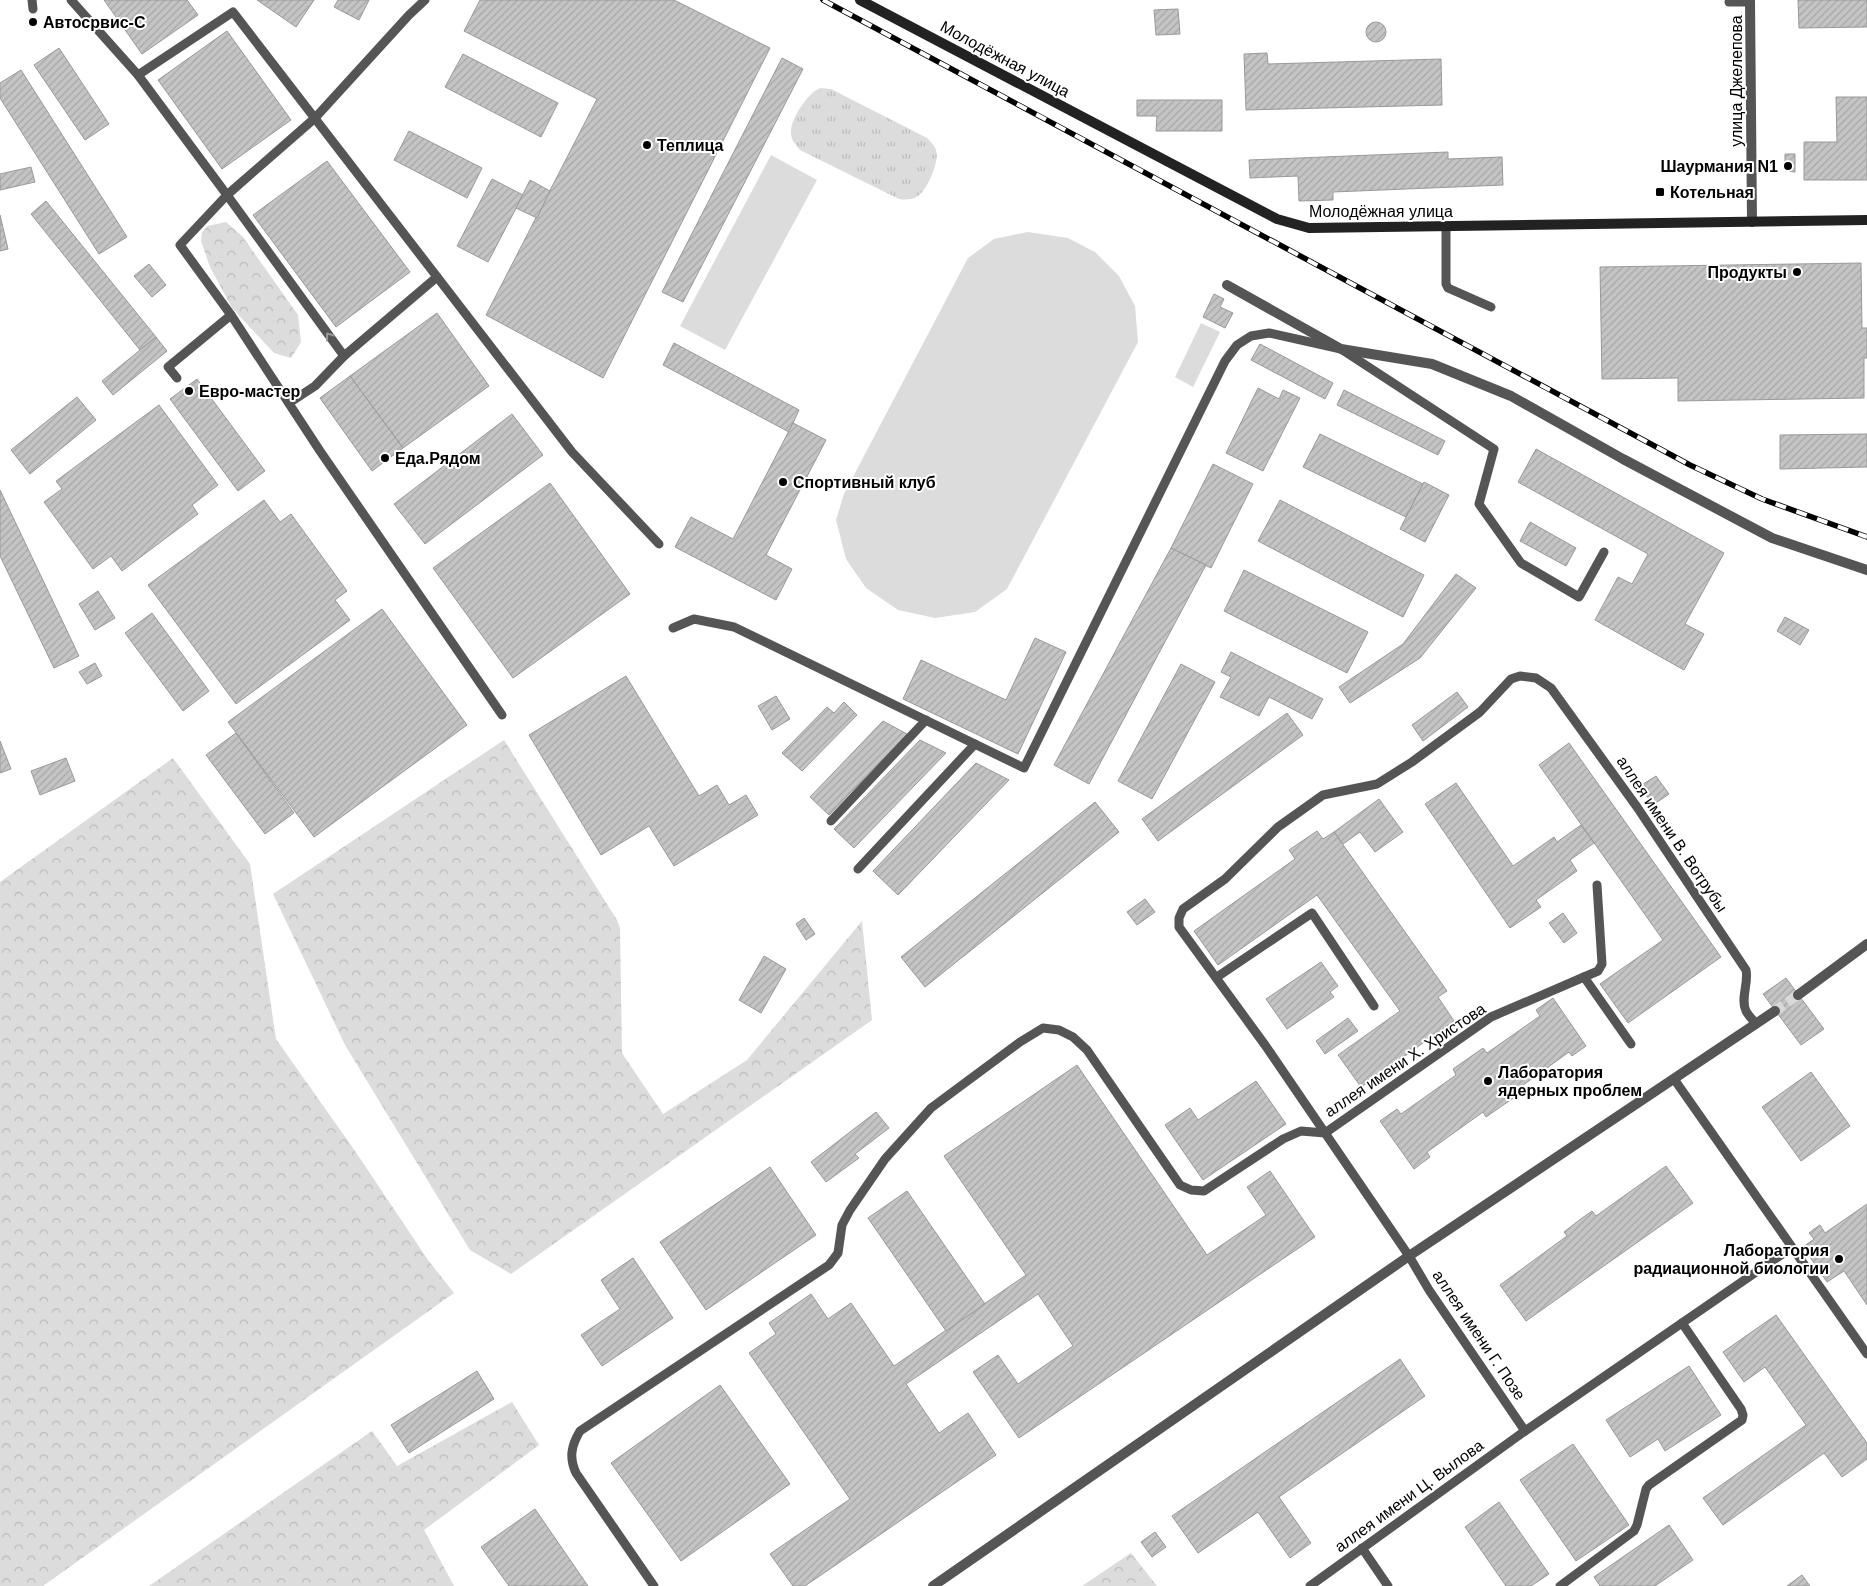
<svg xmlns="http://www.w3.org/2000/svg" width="1867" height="1586" font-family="Arial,sans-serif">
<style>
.grass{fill:url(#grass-tufts)}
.forest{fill:url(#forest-crowns)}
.pitch{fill:#dcdcdc}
.building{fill:url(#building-hatch);stroke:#999}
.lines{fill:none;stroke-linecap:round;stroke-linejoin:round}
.street-tunnel{stroke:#d9d9d9;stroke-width:10;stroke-dasharray:10 5;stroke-linecap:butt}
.lane{stroke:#555;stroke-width:9}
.street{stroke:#555;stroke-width:10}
.secondary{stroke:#222;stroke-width:10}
.rail-casing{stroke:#000;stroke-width:5.5}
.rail{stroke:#fff;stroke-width:4;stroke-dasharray:11;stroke-linecap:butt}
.oneway{stroke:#999}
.poi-dot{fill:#000;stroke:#fff;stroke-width:2}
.labels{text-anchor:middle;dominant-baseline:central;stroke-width:4;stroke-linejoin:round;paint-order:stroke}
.poi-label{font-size:16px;font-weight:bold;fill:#000;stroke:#fff;text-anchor:start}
.street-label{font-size:16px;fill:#000;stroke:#fff}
</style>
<defs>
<pattern id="grass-tufts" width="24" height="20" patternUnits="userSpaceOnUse" patternTransform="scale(1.25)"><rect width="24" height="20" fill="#dcdcdc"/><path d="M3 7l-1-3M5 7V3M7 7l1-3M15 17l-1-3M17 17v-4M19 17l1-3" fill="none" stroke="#bbb"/></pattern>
<pattern id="forest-crowns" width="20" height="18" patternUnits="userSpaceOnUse" patternTransform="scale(1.25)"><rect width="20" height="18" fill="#dcdcdc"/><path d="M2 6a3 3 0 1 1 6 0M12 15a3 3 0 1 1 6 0" fill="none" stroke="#bbb"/></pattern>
<pattern id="building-hatch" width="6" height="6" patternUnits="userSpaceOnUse" patternTransform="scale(1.25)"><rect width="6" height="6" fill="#c4c4c4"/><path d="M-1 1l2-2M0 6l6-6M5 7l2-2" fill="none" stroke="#a7a7a7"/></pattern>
</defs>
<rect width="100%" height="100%" fill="#fff"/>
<path class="grass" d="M820,88L831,89L927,138C930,141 935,146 936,150C940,161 927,190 918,196C912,200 906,200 899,199L800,150C796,145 791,140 791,133C790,119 808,93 820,88Z"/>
<g class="forest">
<polygon points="226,222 243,237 298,315 301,342 291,358 274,353 232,308 210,267 201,241 202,233 207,226"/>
<polygon points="504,740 617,920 620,928 622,1053 663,1114 747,1060 862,921 872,1020 511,1274 470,1250 345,1045 273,894"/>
<polygon points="173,758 250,864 276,1039 355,1151 428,1260 454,1293 43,1586 0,1586 0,882"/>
<polygon points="512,1402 539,1445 424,1530 454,1586 149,1586 372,1431 397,1466"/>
<polygon points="1131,1553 1157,1586 1082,1586"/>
</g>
<g class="pitch">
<polygon points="771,155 817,180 725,350 680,326"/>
<polygon points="1028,232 1068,238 1095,252 1119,276 1135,306 1138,342 1007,589 975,612 935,618 898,610 866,588 846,559 836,520 844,494 968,258 994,239"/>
<polygon points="1201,323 1220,332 1193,387 1175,377"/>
</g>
<g class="building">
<polygon points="104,0 187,0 198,15 142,54"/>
<polygon points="257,0 314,0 296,27"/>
<polygon points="338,0 369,0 359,20 334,7"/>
<polygon points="480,0 674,0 770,48 603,378 486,315 597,99 464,31"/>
<polygon points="1798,0 1867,0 1867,27 1799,28"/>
<polygon points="1178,9 1180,34 1156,35 1154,10"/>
<circle cx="1376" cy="32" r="10"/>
<polygon points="227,31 291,120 222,169 158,80"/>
<polygon points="59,48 109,124 85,140 34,65"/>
<polygon points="1267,53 1268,64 1441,59 1442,105 1246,110 1244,54"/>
<polygon points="463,54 558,103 541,137 445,87"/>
<polygon points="782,58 803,69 683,302 662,292"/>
<polygon points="21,70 127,237 99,254 0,98 0,83"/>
<polygon points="1836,97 1867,97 1867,180 1804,180 1804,142 1837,142"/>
<polygon points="1137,100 1222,100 1222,131 1156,131 1157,116 1137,116"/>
<polygon points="409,131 482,168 467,198 394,160"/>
<polygon points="1448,152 1448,159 1502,157 1503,185 1333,192 1333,200 1299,201 1298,176 1250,178 1249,160"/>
<polygon points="1785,154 1795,154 1795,172 1785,171"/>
<polygon points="327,161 410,272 336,327 253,215"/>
<polygon points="31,167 35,182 0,190 0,174"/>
<polygon points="492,179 523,195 488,262 457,246"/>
<polygon points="530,180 550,191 537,218 516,208"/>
<polygon points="46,201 156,337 140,350 31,214"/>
<polygon points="0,215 8,249 0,251"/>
<polygon points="1861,263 1862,328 1867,328 1867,358 1864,358 1864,398 1678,401 1678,378 1602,379 1600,267"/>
<polygon points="149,264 166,285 152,297 134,276"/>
<polygon points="1214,294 1224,299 1220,307 1233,313 1225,328 1203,317"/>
<polygon points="437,313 489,386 403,448 350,376"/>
<polygon points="156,337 167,351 113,395 102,381"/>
<polygon points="674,343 799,410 789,432 663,365"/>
<polygon points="1260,344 1333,383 1325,399 1251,360"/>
<polygon points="350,376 403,448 372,471 320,398"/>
<polygon points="197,379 265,471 238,491 170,399"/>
<polygon points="1258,388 1279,399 1283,390 1300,398 1263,471 1226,453"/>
<polygon points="1344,390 1445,441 1438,455 1337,405"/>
<polygon points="77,397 96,420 30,474 11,450"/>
<polygon points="159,405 218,485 192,505 198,514 122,571 111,556 93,569 44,502 62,489 56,481"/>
<polygon points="512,414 543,455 425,544 394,504"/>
<polygon points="793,423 826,440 766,555 792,569 776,600 675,547 691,517 733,539"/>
<polygon points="1320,434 1423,484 1406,517 1303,467"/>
<polygon points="1867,434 1867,467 1780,469 1780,435"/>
<polygon points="1536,449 1724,553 1685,624 1704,634 1684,670 1595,620 1618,577 1632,584 1648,554 1518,482"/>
<polygon points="1213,464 1253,484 1211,568 1171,548"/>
<polygon points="1424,482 1449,495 1425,542 1400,529"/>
<polygon points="550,483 630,594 513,678 433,568"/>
<polygon points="0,490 79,656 54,668 0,556"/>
<polygon points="264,500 280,522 291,514 347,591 335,600 350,620 236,704 148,585"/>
<polygon points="1280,500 1424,575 1403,617 1258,541"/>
<polygon points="1530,522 1576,548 1566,566 1520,541"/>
<polygon points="1171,548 1206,565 1089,784 1054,765"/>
<polygon points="1244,570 1368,632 1347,673 1224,611"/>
<polygon points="1456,574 1476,588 1420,658 1350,703 1339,687 1403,644"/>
<polygon points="98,591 115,618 95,630 79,604"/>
<polygon points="382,609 467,725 314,837 228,722"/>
<polygon points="152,613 209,691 183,711 125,633"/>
<polygon points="1785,617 1809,630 1800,645 1777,631"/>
<polygon points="1035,638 1066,652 1018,754 903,699 921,660 1006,700"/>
<polygon points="1231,652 1323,699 1312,719 1269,697 1259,716 1220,697 1231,677 1221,672"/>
<polygon points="95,663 102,676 87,684 79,672"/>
<polygon points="1181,664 1215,682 1152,799 1118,781"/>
<polygon points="626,676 699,796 717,785 729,805 746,795 758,815 674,866 649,826 601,855 529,735"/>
<polygon points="1457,692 1468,707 1423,741 1412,725"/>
<polygon points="776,696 790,719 772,730 758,706"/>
<polygon points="844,702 857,715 802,771 782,753 827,707 834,713"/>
<polygon points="1287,713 1303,735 1158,841 1142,819"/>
<polygon points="883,721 907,734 829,815 810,797"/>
<polygon points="236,733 294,813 265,834 206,755"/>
<polygon points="920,740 946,753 854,848 834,829"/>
<polygon points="0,741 11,769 0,773"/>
<polygon points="1569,743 1721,957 1628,1023 1600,984 1663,940 1539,765"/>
<polygon points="66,758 75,781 40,795 31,771"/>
<polygon points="976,763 1009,780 898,895 873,871"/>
<polygon points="1656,776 1669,794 1653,805 1640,786"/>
<polygon points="1456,783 1513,866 1554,837 1557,842 1581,825 1594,843 1570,860 1577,871 1536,900 1541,907 1510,928 1425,804"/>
<polygon points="1379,799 1403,832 1375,852 1360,832 1343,844 1334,832"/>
<polygon points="1095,802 1119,832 925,987 901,957"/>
<polygon points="1317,831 1323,839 1334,832 1447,991 1438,997 1454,1021 1361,1087 1338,1055 1400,1011 1317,895 1218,965 1194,931 1295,859 1289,850"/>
<polygon points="1145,899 1155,912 1137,925 1127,912"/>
<polygon points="1563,913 1577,933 1564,943 1549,923"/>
<polygon points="804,918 815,934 806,940 796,924"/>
<polygon points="764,956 786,969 761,1013 739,1000"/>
<polygon points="1321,962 1338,986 1330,992 1334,997 1287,1029 1266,999"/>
<polygon points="1786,978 1824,1029 1801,1045 1763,994"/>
<polygon points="1553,998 1586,1046 1572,1056 1569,1052 1519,1088 1522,1092 1486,1117 1483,1112 1427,1152 1430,1157 1414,1169 1380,1121 1397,1109 1401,1114 1456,1075 1453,1069 1483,1048 1487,1053 1540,1016 1536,1010"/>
<polygon points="1348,1018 1358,1031 1325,1054 1316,1041"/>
<polygon points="1077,1065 1207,1255 1266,1215 1247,1187 1270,1171 1315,1237 1019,1438 973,1372 998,1355 1018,1384 1073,1346 1038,1294 906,1384 939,1433 968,1413 996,1455 805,1586 793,1586 770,1554 850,1499 749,1353 776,1334 769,1323 811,1294 828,1319 851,1303 894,1366 1026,1275 944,1156"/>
<polygon points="1811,1072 1850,1126 1801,1161 1762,1107"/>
<polygon points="1256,1081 1286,1124 1203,1180 1165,1125 1190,1108 1198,1120"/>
<polygon points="876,1112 889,1128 855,1154 859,1158 826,1182 811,1162"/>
<polygon points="1666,1166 1693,1203 1526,1321 1500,1285 1567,1236 1564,1232 1578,1221 1592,1211 1596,1216"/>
<polygon points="770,1167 816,1235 706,1310 660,1242"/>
<polygon points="907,1191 985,1304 946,1331 868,1218"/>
<polygon points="1867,1204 1867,1305 1844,1271 1827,1282 1803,1247 1814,1239 1809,1233 1814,1229 1820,1225 1825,1233"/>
<polygon points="633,1258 673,1318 602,1366 581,1335 620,1309 601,1280"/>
<polygon points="1776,1315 1867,1443 1867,1459 1842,1477 1824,1453 1723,1525 1703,1498 1806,1425 1765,1367 1744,1382 1723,1352"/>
<polygon points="1400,1359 1425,1396 1279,1497 1311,1543 1290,1558 1258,1512 1198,1553 1172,1516"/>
<polygon points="1689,1366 1721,1415 1665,1451 1658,1439 1630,1457 1606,1420"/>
<polygon points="477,1371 494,1399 409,1453 391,1425"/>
<polygon points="720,1385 790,1484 681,1561 611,1463"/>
<polygon points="1573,1444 1629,1525 1576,1561 1520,1480"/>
<polygon points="1499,1502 1549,1574 1531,1586 1506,1586 1465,1527"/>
<polygon points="535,1509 588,1586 509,1586 481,1547"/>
<polygon points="1669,1525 1693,1560 1655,1586 1600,1586 1594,1577"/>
<polygon points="1155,1532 1166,1547 1152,1557 1141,1542"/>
<polygon points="1802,1575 1810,1586 1787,1586"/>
</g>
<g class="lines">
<polyline class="street-tunnel" points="1775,1011 1798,995"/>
<g class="lane">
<polyline points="32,0 33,9"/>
<polyline points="71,0 138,75 227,195 344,356 315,386 289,403"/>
<polyline points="425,0 409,15 315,118 227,195 180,245 231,315 320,451 502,715"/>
<polyline points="1729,2 1750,2"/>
<polyline points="138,75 233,12 572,452 659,544"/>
<polyline points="1446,226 1446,284 1448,288 1491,307"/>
<polyline points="344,356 437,277"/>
<polyline points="177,378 168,367 231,315"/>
<polyline points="673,628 694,619 734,627 1024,768 1225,361 1237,345 1251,336 1269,333 1341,349 1494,449 1479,504 1521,563 1579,597 1604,552"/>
<polyline points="831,821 926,720"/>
<polyline points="858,869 975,744"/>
<polyline points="1597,885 1602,964 1598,971 1584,977 1631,1044"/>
<polyline points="1217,977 1312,913 1374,1006"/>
<polyline points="1674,1079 1867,1354"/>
<polyline points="1325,1133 1491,1017 1584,977"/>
<path d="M1525,1431L1429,1290L1409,1256L1265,1045L1179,927V918L1183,909L1225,879L1278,827L1323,795L1377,784L1412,762L1480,712L1511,679L1520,676L1536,678L1551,688L1637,807L1746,970C1749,983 1740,999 1746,1011C1748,1015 1753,1020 1756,1024"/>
<polyline points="1362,1548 1388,1586"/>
<path d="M654,1586L576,1473C569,1458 571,1446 580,1431L829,1265L838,1253L842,1225L850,1210L885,1159L931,1108L1020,1042L1043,1028L1059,1030L1073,1037L1087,1050L1180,1185L1191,1190L1204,1191L1283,1139L1301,1131L1325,1133"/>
<polyline points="1310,1586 1525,1431 1791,1248"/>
<polyline points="1560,1586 1634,1531 1637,1525 1646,1489 1649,1485 1742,1420 1743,1415 1741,1409 1682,1323"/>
</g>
<g class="street">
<polyline points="1750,0 1752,222"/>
<polyline points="1227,285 1341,349 1432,364 1511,396 1623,459 1772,538 1867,570"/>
<polyline points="1798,995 1867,944"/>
<polyline points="933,1586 1409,1256 1775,1011"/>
</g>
<polyline class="secondary" points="860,0 1277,219 1309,228 1867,220"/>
<g class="rail-casing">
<polyline id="rail" points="823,0 1690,465 1762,499 1867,537"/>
</g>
<use href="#rail" class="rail"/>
</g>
<defs><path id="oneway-chevron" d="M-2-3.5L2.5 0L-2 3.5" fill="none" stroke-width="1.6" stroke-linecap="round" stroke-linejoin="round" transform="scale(1.25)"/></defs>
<use class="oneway" href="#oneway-chevron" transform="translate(329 336) rotate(-126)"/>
<g class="poi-dot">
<circle cx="33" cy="22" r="5"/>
<circle cx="647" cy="145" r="5"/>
<circle cx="1788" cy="166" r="5"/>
<rect x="1655" y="187" width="10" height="10" rx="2.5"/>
<circle cx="1797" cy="272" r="5"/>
<circle cx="189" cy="391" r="5"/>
<circle cx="385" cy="458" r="5"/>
<circle cx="783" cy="482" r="5"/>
<circle cx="1488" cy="1081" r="5"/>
<circle cx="1839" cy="1259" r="5"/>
</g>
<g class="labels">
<g class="poi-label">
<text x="43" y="22">Автосрвис-С</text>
<text x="657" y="145">Теплица</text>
<text x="1778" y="166" text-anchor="end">Шаурмания N1</text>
<text x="1670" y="192">Котельная</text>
<text x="1787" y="272" text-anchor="end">Продукты</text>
<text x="199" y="391">Евро-мастер</text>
<text x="395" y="458">Еда.Рядом</text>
<text x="793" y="482">Спортивный клуб</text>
<text x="1498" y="1072">Лаборатория<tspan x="1498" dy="18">ядерных проблем</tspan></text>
<text x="1829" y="1250" text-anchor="end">Лаборатория<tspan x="1829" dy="18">радиационной биологии</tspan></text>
</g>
<g class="street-label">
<text transform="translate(1005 59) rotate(28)">Молодёжная улица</text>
<text transform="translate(1736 81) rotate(-90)">улица Джелепова</text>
<text x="1381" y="211">Молодёжная улица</text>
<text transform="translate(1672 834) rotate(56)">аллея имени В. Вотрубы</text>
<text transform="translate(1405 1060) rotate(-34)">аллея имени Х. Христова</text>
<text transform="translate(1479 1335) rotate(56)">аллея имени Г. Позе</text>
<text transform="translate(1409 1496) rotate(-36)">аллея имени Ц. Вылова</text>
</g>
</g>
</svg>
